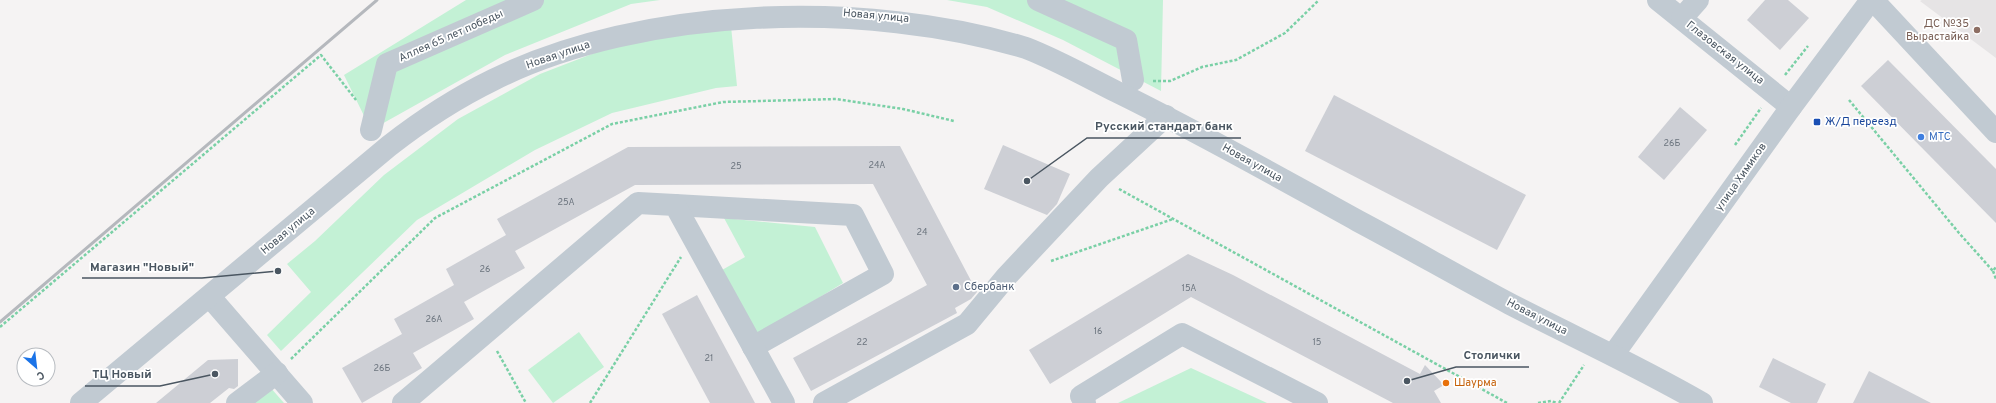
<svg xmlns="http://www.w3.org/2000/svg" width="1996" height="403" font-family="Overpass,sans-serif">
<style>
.education{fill:#e6e4e5}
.green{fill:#c3f1d5}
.building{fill:#cdcfd5}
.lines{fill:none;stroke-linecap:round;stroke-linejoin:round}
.path{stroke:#7ad0a6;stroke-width:2.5;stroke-dasharray:3 2;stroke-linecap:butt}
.minor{stroke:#c1cad2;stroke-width:22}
.rail{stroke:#b5b8bd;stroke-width:3}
.education-dot{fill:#8d6e63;stroke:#fff;stroke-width:1.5}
.transit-dot{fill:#1a4fb4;stroke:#fff;stroke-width:1.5}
.shop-dot{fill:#3f7fe0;stroke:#fff;stroke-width:1.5}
.service-dot{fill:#5c6f8a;stroke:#fff;stroke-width:1.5}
.food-dot{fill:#e8710a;stroke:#fff;stroke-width:1.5}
.labels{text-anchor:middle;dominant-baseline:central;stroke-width:3.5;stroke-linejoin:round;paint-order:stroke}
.number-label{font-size:9px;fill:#6b747e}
.street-label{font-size:11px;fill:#4a5661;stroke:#fff}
.education-label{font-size:11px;fill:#785e54;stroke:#fff;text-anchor:end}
.transit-label{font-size:11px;fill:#164399;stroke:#fff;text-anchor:start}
.shop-label{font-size:11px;fill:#366cbe;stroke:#fff;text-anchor:start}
.service-label{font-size:11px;fill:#4e5e75;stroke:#fff;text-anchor:start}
.food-label{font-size:11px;fill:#c56008;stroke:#fff;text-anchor:start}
.leader{fill:none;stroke:#4a5661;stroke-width:1.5}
.callout-dot{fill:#4a5661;stroke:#fff;stroke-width:1.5}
.callout-label{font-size:12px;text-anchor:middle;font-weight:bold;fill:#4a5661;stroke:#fff;stroke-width:3.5;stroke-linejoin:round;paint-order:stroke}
</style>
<rect width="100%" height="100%" fill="#f5f3f3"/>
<polygon class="education" points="1922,0 1996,0 1996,58 1920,1"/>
<g class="green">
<polygon points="466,0 660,0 631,4 505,55 371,130 344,75"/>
<polygon points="947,0 1163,0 1161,91 1063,40 987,7"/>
<polygon points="731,26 737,86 716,88 612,113 535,150 417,220 281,351 267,335 311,292 287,264 315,241 384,175 458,119 540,74 623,42"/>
<polygon points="724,218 815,227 843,283 758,335 722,270 745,257"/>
<polygon points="579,332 604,367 553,403 528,370"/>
<polygon points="1191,368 1267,403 1118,403"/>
<polygon points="270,387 284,403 248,403"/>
</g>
<g class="building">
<polygon points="1765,0 1788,0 1809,18 1780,50 1747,20"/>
<polygon points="1888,60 1996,169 1996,223 1861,86"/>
<polygon points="1334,95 1526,195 1497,250 1305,151"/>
<polygon points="1680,107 1707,130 1664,180 1638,157"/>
<polygon points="1003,145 1070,174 1057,204 1047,215 984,189"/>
<polygon points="900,146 977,292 971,299 955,308 957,313 811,391 793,358 927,285 873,184 635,185 515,251 525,268 464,302 474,319 413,353 422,368 362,403 342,368 402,334 394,319 454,285 446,269 506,235 497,219 628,147"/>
<polygon points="1188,254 1233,275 1420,374 1425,365 1444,385 1434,391 1441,403 1393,403 1191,297 1050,384 1029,350"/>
<polygon points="697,295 755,403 710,403 662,314"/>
<polygon points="1773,358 1826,384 1817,403 1791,403 1759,387"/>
<polygon points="238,359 238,386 234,389 229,388 210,403 156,403 208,360"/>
<polygon points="1869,371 1931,403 1853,403"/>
</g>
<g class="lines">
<g class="path">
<polyline points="1785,75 1808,46"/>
<polyline points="1153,81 1170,81 1202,67 1236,60 1285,33 1319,0"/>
<polyline points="1849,100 1959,233 1993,271 1996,267"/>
<polyline points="1735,145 1761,108"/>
<polyline points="1119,189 1507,403"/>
<polyline points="1051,261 1173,219"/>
<polyline points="1993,271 1996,279"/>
<polyline points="0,327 321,55 356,100"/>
<polyline points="497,351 526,403"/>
<polyline points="291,359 435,218 612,124 723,102 836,99 903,109 954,121"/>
<polyline points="590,403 681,257"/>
<polyline points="1538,403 1551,401 1557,403"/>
<polyline points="1559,403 1584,365"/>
</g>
<g class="minor">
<polyline points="1038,0 1126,40 1133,80"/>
<polyline points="1658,0 1791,107"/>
<polyline points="1873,0 1996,132"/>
<polyline points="1682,18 1698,0"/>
<polyline points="371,130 387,64 533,0"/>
<polyline points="675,205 853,215 883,274 753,347"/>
<polyline points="210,297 302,403"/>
<polyline points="1613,355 1791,107 1871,0"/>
<path d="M81,403L389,146C421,121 456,98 493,80C643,5 868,0 1026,48C1057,60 1087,77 1117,92C1199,132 1278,177 1358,221C1409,248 1459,277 1510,304C1574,337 1640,367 1702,403"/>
<polyline points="237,403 277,373"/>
<polyline points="403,403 638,203 675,205 784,403"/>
<polyline points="824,403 967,324 1006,277 1099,178 1166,116"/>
<polyline points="1085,403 1081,396 1182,334 1317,403"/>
</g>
<polyline class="rail" points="0,322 377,0"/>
</g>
<circle class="education-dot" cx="1977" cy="30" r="4"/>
<rect class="transit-dot" x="1813" y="118" width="8" height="8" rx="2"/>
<circle class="shop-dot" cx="1921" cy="137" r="4"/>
<circle class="service-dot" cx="956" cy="287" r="4"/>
<circle class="food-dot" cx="1446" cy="383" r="4"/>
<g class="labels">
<g class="number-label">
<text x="1672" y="143">26Б</text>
<text x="877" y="165">24А</text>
<text x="736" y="166">25</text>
<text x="566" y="202">25А</text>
<text x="922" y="232">24</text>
<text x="485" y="269">26</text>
<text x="1189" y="288">15А</text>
<text x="434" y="319">26А</text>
<text x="1098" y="331">16</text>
<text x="862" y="342">22</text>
<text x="1317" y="342">15</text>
<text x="709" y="358">21</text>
<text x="382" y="368">26Б</text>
</g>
<g class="street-label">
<text transform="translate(876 16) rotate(5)">Новая улица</text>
<text transform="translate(451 36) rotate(-24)">Аллея 65 лет победы</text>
<text transform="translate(1725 53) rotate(38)">Глазовская улица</text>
<text transform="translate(558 55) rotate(-19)">Новая улица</text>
<text transform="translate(1252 163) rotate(29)">Новая улица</text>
<text transform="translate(1741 177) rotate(-55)">улица Химиков</text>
<text transform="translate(288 231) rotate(-40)">Новая улица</text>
<text transform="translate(1537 317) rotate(27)">Новая улица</text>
</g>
<g class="education-label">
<text x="1969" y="24">ДС №35<tspan x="1969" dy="13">Вырастайка</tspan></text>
</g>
<g class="transit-label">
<text x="1825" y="122">Ж/Д переезд</text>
</g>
<g class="shop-label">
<text x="1929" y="137">МТС</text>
</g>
<g class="service-label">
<text x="964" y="287">Сбербанк</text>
</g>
<g class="food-label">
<text x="1454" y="383">Шаурма</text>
</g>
</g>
<path class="leader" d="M1027 181L1087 138H1241M278 271L202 278H82M1407 381L1456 367H1529M215 374L160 386H85"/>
<g class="callout-dot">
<circle cx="1027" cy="181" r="4"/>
<circle cx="278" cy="271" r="4"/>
<circle cx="1407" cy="381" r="4"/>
<circle cx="215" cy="374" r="4"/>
</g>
<g class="callout-label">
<text x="1164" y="130">Русский стандарт банк</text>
<text x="142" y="271">Магазин "Новый"</text>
<text x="1492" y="359">Столички</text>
<text x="122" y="378">ТЦ Новый</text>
</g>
<g transform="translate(36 367) rotate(152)"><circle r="19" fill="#ffffff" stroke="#b7bbc0"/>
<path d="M0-3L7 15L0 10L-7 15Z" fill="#1a73e8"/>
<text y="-6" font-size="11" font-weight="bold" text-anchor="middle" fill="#4a5661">С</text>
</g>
</svg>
